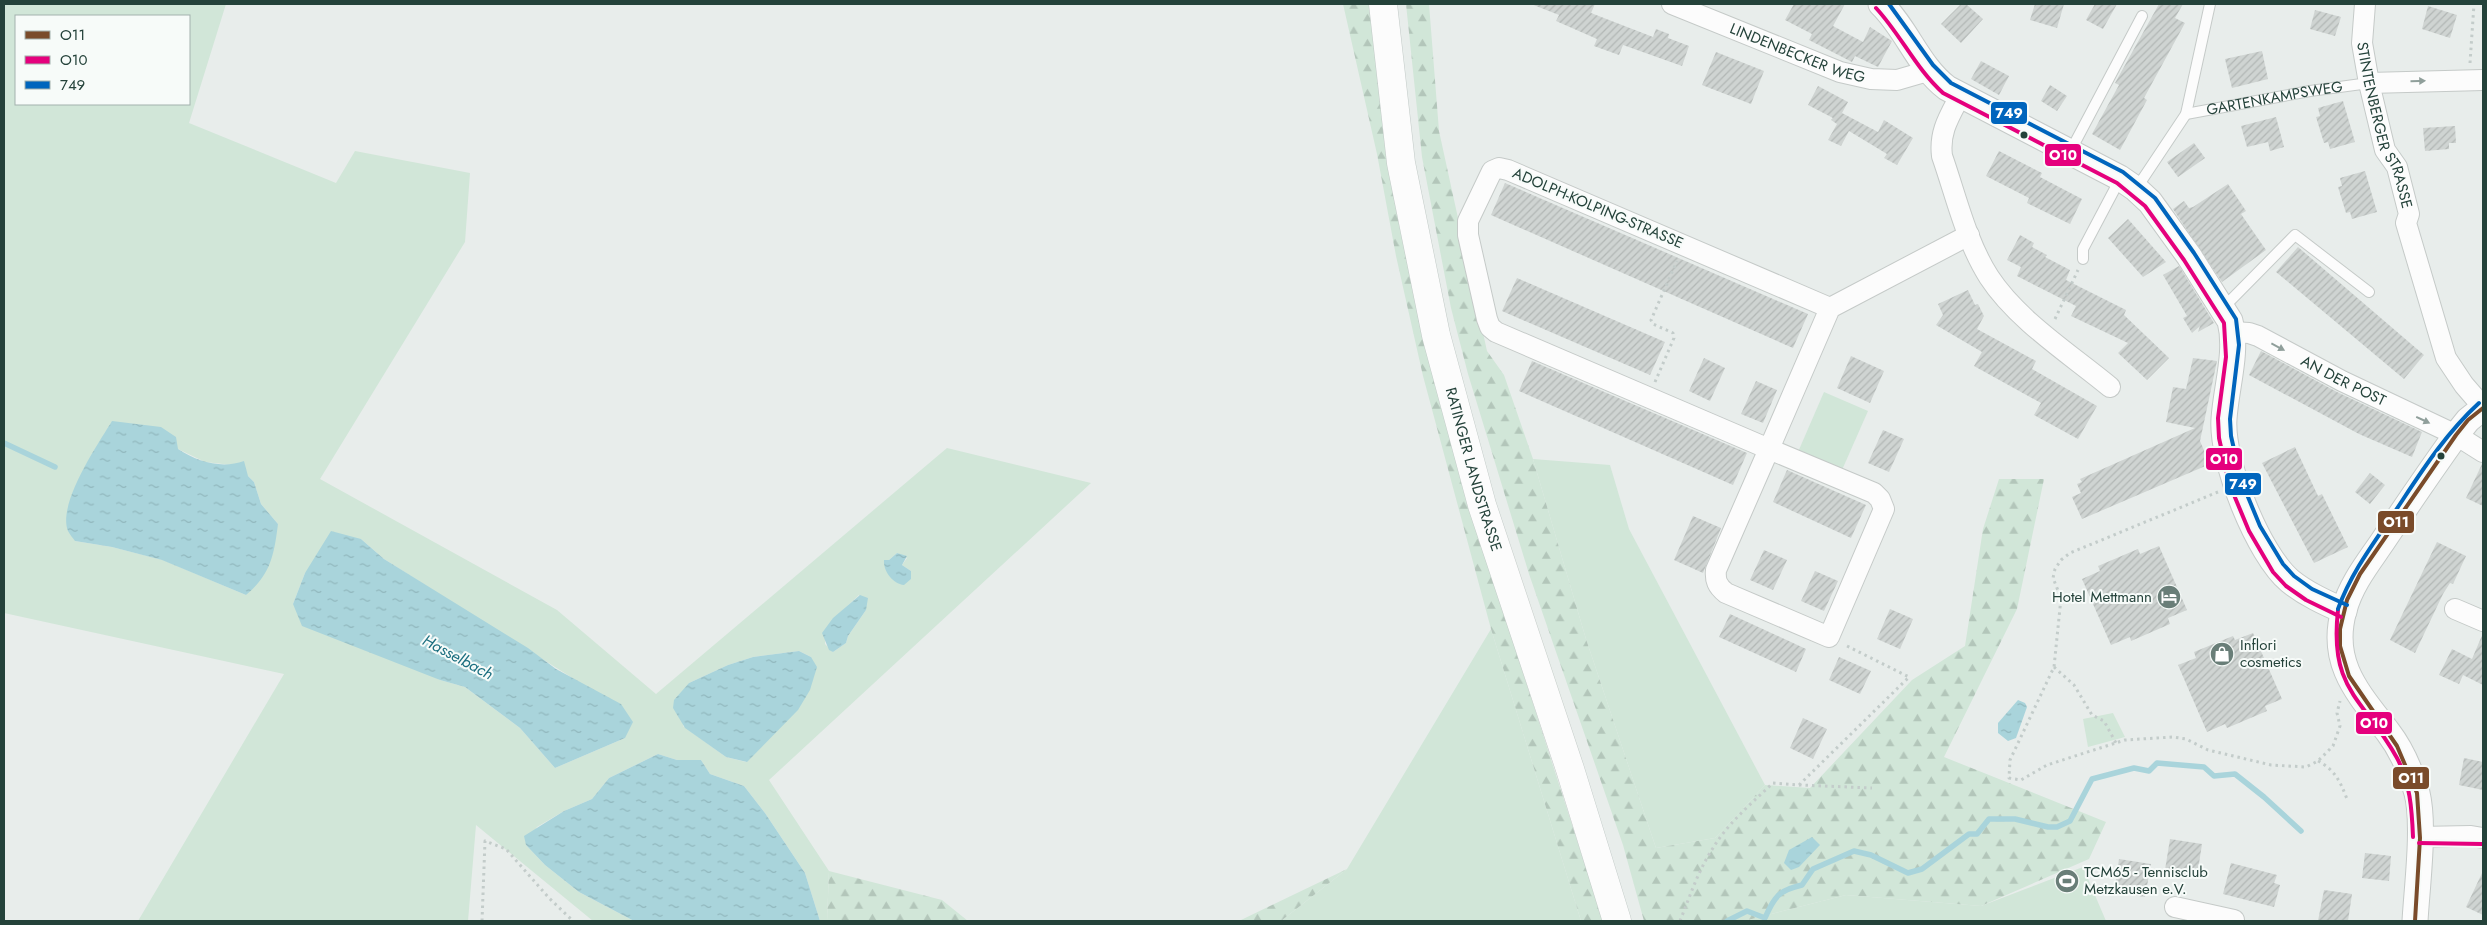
<svg xmlns="http://www.w3.org/2000/svg" width="2487" height="925" font-family="Jost,sans-serif">
<style>
.green{fill:#d1e6d8;fill-rule:evenodd}
.forest{fill:url(#forest-firs)}
.water{fill:url(#water-ripples)}
.lines{fill:none;stroke-linecap:round;stroke-linejoin:round}
.stream{stroke:#a9d4db;stroke-width:5.5}
.building{fill:url(#building-hatch)}
.service-casing{stroke:#c5cac8;stroke-width:12}
.minor-casing{stroke:#c5cac8;stroke-width:22}
.tertiary-casing{stroke:#c5cac8;stroke-width:27}
.secondary-casing{stroke:#c3cbc8;stroke-width:29}
.path{stroke:#c3ccca;stroke-width:3;stroke-dasharray:2.5 4;stroke-linecap:butt}
.service{stroke:#fcfcfc;stroke-width:10}
.minor{stroke:#fcfcfc;stroke-width:20}
.tertiary{stroke:#fcfcfc;stroke-width:25}
.secondary{stroke:#fcfcfc;stroke-width:28}
.bus-1-casing{stroke:#f7fbf9;stroke-width:8}
.bus-2-casing{stroke:#f7fbf9;stroke-width:8}
.bus-3-casing{stroke:#f7fbf9;stroke-width:8}
.bus-1{stroke:#7a4b2a;stroke-width:4}
.bus-2{stroke:#e5007d;stroke-width:4}
.bus-3{stroke:#0065bd;stroke-width:4}
.oneway{fill:#909f9b}
.bus-dot{fill:#24423a;stroke:#f7fbf9;stroke-width:2}
.labels{text-anchor:middle;dominant-baseline:central;stroke-width:4;stroke-linejoin:round;paint-order:stroke}
.street-label{font-size:15px;fill:#24423a;stroke:#f7fbf9}
.poi-label{font-size:15px;fill:#24423a;stroke:#f7fbf9;text-anchor:start}
.water-label{font-size:16px;font-style:italic;fill:#1c6f80;stroke:#f7fbf9}
.line-badge{stroke:#f7fbf9;stroke-width:2}
.badge-label{font-size:14px;text-anchor:middle;font-weight:bold;fill:#fff}
</style>
<defs>
<pattern id="forest-firs" width="22" height="20" patternUnits="userSpaceOnUse" patternTransform="scale(1.25)"><rect width="22" height="20" fill="#d1e6d8"/><path d="M5 1l3.5 6h-7zM16 11l3.5 6h-7z" fill="#b3c6ba"/></pattern>
<pattern id="water-ripples" width="26" height="14" patternUnits="userSpaceOnUse" patternTransform="scale(1.25)"><rect width="26" height="14" fill="#a9d4db"/><path d="M2 4q2-2 4 0t4 0M15 11q2-2 4 0t4 0" fill="none" stroke="#91b7bd"/></pattern>
<pattern id="building-hatch" width="6" height="6" patternUnits="userSpaceOnUse" patternTransform="scale(1.25)"><rect width="6" height="6" fill="#cfd4d2"/><path d="M-1 1l2-2M0 6l6-6M5 7l2-2" fill="none" stroke="#b2b7b5"/></pattern>
</defs>
<rect width="100%" height="100%" fill="#e8edeb"/>
<g class="green">
<path d="M4,4H226L189,123L336,183L355,151L470,173L465,242L320,479L557,610L656,694L947,448L1091,483L769,780L829,871L827,921H820L805,873L765,813L744,786L710,774L701,760H677L658,754L609,778L592,799L564,811L537,827L526,845L545,865L579,892L634,921H593L476,825L468,921H138L284,674L4,613ZM16,16H189V104H16ZM178,449L205,462L232,465L248,476L254,482L261,504L278,524L246,595L163,560L112,547L75,541ZM361,539L384,559L585,686L625,738L555,768L520,728L465,687L440,680L293,604L305,573ZM897,553L907,558L902,565L911,571V579L896,582L886,570L884,560H889ZM859,595L866,610L848,636L846,643L833,652L825,644C825,623 846,608 859,595ZM799,651L811,657L746,762L726,757L683,726L689,683L728,665L753,657Z"/>
<polygon points="1824,392 1868,411 1842,470 1798,452"/>
<polygon points="1533,459 1610,465 1629,529 1765,785 1715,838 1656,848 1586,639"/>
<polygon points="1491,629 1581,921 1281,921 1347,869"/>
<polygon points="2113,713 2125,737 2088,747 2083,719"/>
<polygon points="2083,867 2106,921 1744,921 1846,895 1981,906"/>
</g>
<g class="forest">
<polygon points="1343,4 1373,4 1463,486 1603,921 1581,921 1491,629 1423,376 1396,256 1377,154"/>
<polygon points="1406,4 1429,4 1439,131 1487,351 1504,375 1533,459 1586,639 1656,848 1715,838 1765,785 1810,788 1912,680 1965,646 1983,529 1999,479 2044,479 2017,609 1944,757 2106,822 2089,859 1981,906 1846,895 1744,921 1644,921 1623,845 1529,574 1468,374 1451,308 1422,157"/>
<polygon points="1347,869 1281,921 1236,921 1241,920"/>
<polygon points="829,871 942,900 968,921 827,921"/>
</g>
<g class="water">
<path d="M112,421L161,427L176,437L178,449C198,462 222,469 244,461L248,476L254,482L261,504L278,524C274,555 271,574 246,595L162,560L112,547L75,541C73,538 70,535 68,531C57,504 98,444 112,421Z"/>
<polygon points="331,531 361,539 384,559 528,648 556,669 621,704 633,722 625,738 555,768 520,728 465,687 440,680 302,626 293,604 305,573"/>
<path d="M897,553L907,556L902,565L911,571V579L904,585C893,584 883,571 884,560H889Z"/>
<polygon points="860,595 868,598 866,610 848,636 846,643 833,652 829,650 822,633 833,618"/>
<polygon points="799,651 811,657 817,667 810,690 798,710 747,762 726,757 685,728 673,708 674,700 689,683 728,665 753,657"/>
<polygon points="2018,700 2025,703 2027,707 2016,738 2008,741 1998,733 1998,723"/>
<polygon points="658,754 677,760 701,760 710,774 744,786 765,813 805,873 820,921 634,921 579,892 545,865 526,845 524,836 564,811 592,799 609,778"/>
<polygon points="1812,837 1820,845 1799,867 1791,870 1784,863 1789,850"/>
</g>
<g class="lines">
<g class="stream">
<polyline points="4,443 55,467"/>
<path d="M1727,921L1747,911L1765,918C1774,897 1779,890 1802,885L1813,869L1854,851L1871,855L1908,873L1922,869L1969,834H1977L1989,819H2015L2048,827H2057L2070,821L2092,779L2134,768L2149,771L2157,763L2204,767L2214,776L2235,774L2264,797L2301,831"/>
</g>
</g>
<g class="building">
<polygon points="1531,4 1595,4 1591,13 1653,37 1656,29 1669,34 1668,38 1689,46 1682,66 1623,45 1619,55 1594,46 1597,39 1556,21 1559,15"/>
<polygon points="1794,4 1845,4 1833,26 1863,42 1870,27 1892,41 1878,67 1855,56 1852,62 1809,40 1812,34 1785,20"/>
<polygon points="1961,4 1966,4 1983,19 1961,43 1941,24"/>
<polygon points="2035,4 2064,4 2057,28 2030,20"/>
<polygon points="2095,4 2117,4 2103,29 2086,20"/>
<polygon points="2159,4 2183,4 2175,18 2185,23 2144,98 2147,100 2120,150 2092,134 2119,85 2115,83"/>
<polygon points="2428,6 2457,15 2450,38 2422,29"/>
<polygon points="2315,10 2341,17 2335,36 2310,29"/>
<polygon points="2262,51 2268,79 2232,88 2225,59"/>
<polygon points="1716,52 1764,71 1751,104 1702,85"/>
<polygon points="1981,61 2009,76 1999,95 1971,79"/>
<polygon points="2050,85 2067,96 2057,111 2041,101"/>
<polygon points="1818,86 1848,102 1842,113 1878,132 1884,120 1913,138 1897,165 1884,158 1887,154 1849,131 1841,146 1828,140 1837,124 1831,120 1833,118 1808,105"/>
<polygon points="2343,101 2355,142 2330,149 2328,142 2324,143 2316,117 2320,116 2318,108"/>
<polygon points="2276,117 2284,147 2270,151 2268,142 2247,147 2241,126"/>
<polygon points="2455,126 2456,143 2449,143 2449,149 2425,151 2423,128"/>
<polygon points="2194,143 2205,158 2178,177 2167,162"/>
<polygon points="1999,151 2042,173 2040,177 2082,199 2070,224 2027,203 2029,198 1986,176"/>
<polygon points="2365,171 2377,212 2352,219 2350,212 2346,213 2338,187 2342,186 2340,178"/>
<polygon points="1505,183 1808,314 1793,348 1491,215"/>
<polygon points="2228,184 2246,211 2241,214 2266,250 2222,282 2173,209 2184,201 2189,208 2193,207"/>
<polygon points="2128,219 2166,262 2143,277 2108,238"/>
<polygon points="2020,235 2034,243 2032,247 2047,255 2045,257 2070,270 2066,280 2126,310 2124,315 2169,358 2147,380 2118,353 2128,343 2071,316 2076,306 2017,276 2021,267 2007,260"/>
<polygon points="2298,247 2424,355 2404,379 2276,272"/>
<polygon points="2179,266 2214,323 2198,332 2200,326 2192,333 2183,318 2187,316 2163,275"/>
<polygon points="1517,278 1665,342 1650,375 1502,311"/>
<polygon points="1968,290 1975,305 1978,304 1984,316 1977,329 2036,361 2032,369 2097,406 2078,439 2034,415 2041,403 1974,366 1982,352 1936,325 1943,315 1938,304"/>
<polygon points="2261,351 2337,392 2422,432 2412,457 2359,434 2249,375"/>
<polygon points="1851,356 1884,371 1870,403 1837,388"/>
<polygon points="1704,358 1725,368 1710,401 1689,391"/>
<polygon points="2193,358 2217,361 2200,441 2210,464 2082,519 2072,497 2081,493 2077,484 2082,482 2080,479 2195,428 2166,422 2173,387 2186,389"/>
<polygon points="1532,361 1747,453 1733,485 1519,391"/>
<polygon points="1756,381 1777,390 1763,423 1741,414"/>
<polygon points="1883,430 1904,439 1889,472 1868,463"/>
<polygon points="2295,447 2318,496 2322,494 2348,547 2314,563 2262,463"/>
<polygon points="2482,464 2483,464 2483,506 2466,498"/>
<polygon points="1787,470 1866,505 1851,538 1773,502"/>
<polygon points="2370,473 2385,485 2370,504 2355,492"/>
<polygon points="1693,516 1721,528 1703,573 1674,560"/>
<polygon points="2437,542 2466,556 2453,584 2450,583 2443,594 2415,653 2390,640"/>
<polygon points="2159,546 2187,610 2168,618 2170,624 2131,641 2130,637 2111,645 2082,579 2100,571 2098,566 2138,549 2140,554"/>
<polygon points="1764,550 1787,560 1773,590 1750,580"/>
<polygon points="1815,571 1838,581 1824,611 1801,601"/>
<polygon points="1890,609 1913,619 1900,649 1877,639"/>
<polygon points="1730,614 1806,649 1796,672 1719,637"/>
<polygon points="2253,633 2282,699 2265,706 2267,711 2227,728 2225,724 2207,732 2178,665 2196,658 2194,652 2233,636 2235,640"/>
<polygon points="2483,633 2483,685 2463,675 2459,684 2439,675 2452,649 2472,659"/>
<polygon points="1839,657 1871,671 1860,694 1829,680"/>
<polygon points="1803,718 1827,729 1813,759 1790,748"/>
<polygon points="2464,758 2483,762 2483,790 2459,785"/>
<polygon points="2170,839 2202,844 2197,876 2165,870"/>
<polygon points="2365,853 2391,856 2389,881 2362,878"/>
<polygon points="2119,859 2151,864 2145,897 2114,892"/>
<polygon points="2231,863 2277,875 2274,883 2280,885 2274,907 2223,894"/>
<polygon points="2483,871 2483,915 2466,907"/>
<polygon points="2324,890 2352,894 2348,921 2318,921"/>
</g>
<g class="lines">
<g class="service-casing">
<g id="service">
<path id="s1" d="M2186,114L2310,91L2369,83"/>
<polyline points="2070,152 2142,16"/>
<polyline points="2136,189 2186,114 2210,4"/>
<polyline points="2083,259 2083,249 2120,179"/>
<polyline points="2223,308 2295,235 2369,292"/>
</g>
</g>
<g class="minor-casing">
<g id="minor">
<path id="s2" d="M1672,4L1840,72L1871,79L1897,80L1928,71"/>
<path id="s3" d="M2365,4L2362,43L2369,83L2385,150L2397,167L2409,214L2406,223L2446,358L2464,385L2483,407"/>
<polyline points="2369,83 2483,80"/>
<path d="M1960,96C1949,117 1939,132 1942,156C1956,196 1966,241 1989,277C2017,320 2070,354 2110,387"/>
<polyline points="1830,308 1508,170 1499,168 1492,171 1468,221 1468,235 1487,319 1490,327 1496,332 1769,449 1830,308 1969,235"/>
<path id="s4" d="M2233,332L2249,333L2258,336L2342,381L2456,435L2483,452"/>
<path d="M1769,449L1874,493L1880,499L1884,509L1829,637L1726,593C1717,586 1715,580 1716,570Z"/>
<polyline points="2455,609 2483,621"/>
<polyline points="2419,837 2471,836 2483,838"/>
<polyline points="2175,907 2234,920"/>
</g>
</g>
<g class="tertiary-casing">
<g id="tertiary">
<path d="M1881,4C1907,29 1918,66 1947,88L2120,178L2136,189L2150,202L2189,256L2230,321C2238,352 2226,387 2224,419C2221,461 2258,554 2290,581C2306,594 2326,603 2344,611"/>
<path d="M2415,921C2417,886 2425,825 2417,793C2411,772 2401,749 2388,732C2358,693 2329,663 2344,610C2351,584 2368,563 2383,541C2407,505 2431,470 2456,435L2468,420L2483,408"/>
</g>
</g>
<g class="secondary-casing">
<g id="secondary">
<path id="s5" d="M1383,4L1401,163L1436,335L1482,505L1570,769L1617,921"/>
</g>
</g>
<g class="path">
<polyline points="2470,63 2474,4"/>
<polyline points="2055,319 2078,270"/>
<polyline points="1655,382 1674,338 1673,333 1653,324 1651,320 1677,261"/>
<polyline points="2218,492 2070,553 2061,560 2055,569 2053,578 2061,598 2054,667 2010,760 2009,778 2021,780 2047,765 2125,740 2173,737 2186,739 2208,750 2271,765 2306,767 2318,761 2333,746 2340,726 2337,713 2340,701"/>
<polyline points="2054,667 2074,685 2092,715 2104,721 2116,743"/>
<path d="M2318,761C2335,770 2340,781 2347,799"/>
<polyline points="1799,785 1872,788"/>
<polyline points="482,921 485,841 506,849 549,898 573,921"/>
<path d="M1680,921C1690,896 1698,871 1713,848C1728,823 1752,803 1773,783L1799,785L1909,677L1845,645"/>
</g>
<use href="#service" class="service"/>
<use href="#minor" class="minor"/>
<use href="#tertiary" class="tertiary"/>
<use href="#secondary" class="secondary"/>
<g class="bus-1-casing">
<polyline id="bus-1" points="2415,921 2420,838 2417,793 2397,746 2349,676 2340,646 2340,629 2347,600 2360,574 2456,435 2468,420 2483,408"/>
</g>
<g class="bus-2-casing">
<g id="bus-2">
<path d="M1876,8C1901,35 1916,69 1943,93L2117,183L2145,206L2184,260L2224,323L2226,357L2218,418L2219,438L2229,483L2249,531L2273,572L2286,586L2306,600L2341,617"/>
<path d="M2338,610C2329,691 2363,697 2397,758C2410,782 2412,810 2413,837"/>
<polyline points="2419,843 2482,844"/>
</g>
</g>
<g class="bus-3-casing">
<g id="bus-3">
<polyline points="1889,4 1933,65 1951,83 2123,172 2155,198 2194,253 2236,319 2239,345 2230,419 2231,436 2241,480 2260,526 2283,564 2294,576 2312,589 2347,605"/>
<path d="M2338,609C2351,573 2373,544 2394,513C2420,474 2444,435 2479,403"/>
</g>
</g>
<use href="#bus-1" class="bus-1"/>
<use href="#bus-2" class="bus-2"/>
<use href="#bus-3" class="bus-3"/>
</g>
<defs><path id="oneway-solid" d="M-6-.8H1V-3.2L6.5 0L1 3.2V.8H-6Z" transform="scale(1.25)"/></defs>
<g class="oneway">
<use href="#oneway-solid" transform="translate(2418 81) rotate(-2)"/>
<use href="#oneway-solid" transform="translate(2278 347) rotate(28)"/>
<use href="#oneway-solid" transform="translate(2423 420) rotate(25)"/>
</g>
<defs>
<g id="hotel-disc" transform="scale(1.25)"><circle r="9.5" fill="#697e78" stroke="#f7fbf9"/><path d="M-6-4.5h1.5V1H6V5H4.5V3h-9V5H-6ZM-4 0a1.8 1.8 0 1 1 3.6 0ZM.5 0V-2.5h3Q6-2.5 6 0Z" fill="#fff"/></g>
<g id="shop-disc" transform="scale(1.25)"><circle r="9.5" fill="#697e78" stroke="#f7fbf9"/><path d="M-5-2.5h2.3a2.7 3.5 0 0 1 5.4 0H5L5.5 6h-11ZM-1.5-2.5h3a1.5 2.3 0 0 0-3 0Z" fill="#fff"/></g>
<g id="stadium-disc" transform="scale(1.25)"><circle r="9.5" fill="#697e78" stroke="#f7fbf9"/><path d="M0-5a6.5 5 0 1 0 0 10a6.5 5 0 1 0 0-10ZM-3.5-1.8h7v3.6h-7Z" fill="#fff"/></g>
</defs>
<g fill-rule="evenodd">
<use href="#hotel-disc" x="2169" y="597"/>
<use href="#shop-disc" x="2222" y="654"/>
<use href="#stadium-disc" x="2067" y="881"/>
</g>
<g class="bus-dot">
<circle cx="2024" cy="135" r="4.5"/>
<circle cx="2441" cy="456" r="4.5"/>
</g>
<g class="labels">
<g class="street-label">
<text stroke="none"><textPath href="#s2" startOffset="135">LINDENBECKER WEG</textPath></text>
<text stroke="none"><textPath href="#s1" startOffset="90">GARTENKAMPSWEG</textPath></text>
<text stroke="none"><textPath href="#s3" startOffset="125">STINTENBERGER STRASSE</textPath></text>
<text transform="translate(1598 208) rotate(23)">ADOLPH-KOLPING-STRASSE</text>
<text stroke="none"><textPath href="#s4" startOffset="122">AN DER POST</textPath></text>
<text stroke="none"><textPath href="#s5" startOffset="475">RATINGER LANDSTRASSE</textPath></text>
</g>
<g class="poi-label">
<text x="2152" y="597" text-anchor="end">Hotel Mettmann</text>
<text x="2240" y="645">Inflori<tspan x="2240" dy="17">cosmetics</tspan></text>
<text x="2084" y="872">TCM65 - Tennisclub<tspan x="2084" dy="17">Metzkausen e.V.</tspan></text>
</g>
<g class="water-label">
<text transform="translate(458 657) rotate(28)">Hasselbach</text>
</g>
</g>
<g class="line-badge">
<rect x="1990" y="101" width="38" height="24" rx="5" fill="#0065bd"/>
<rect x="2044" y="143" width="38" height="24" rx="5" fill="#e5007d"/>
<rect x="2205" y="447" width="38" height="24" rx="5" fill="#e5007d"/>
<rect x="2224" y="472" width="38" height="24" rx="5" fill="#0065bd"/>
<rect x="2377" y="510" width="38" height="24" rx="5" fill="#7a4b2a"/>
<rect x="2355" y="711" width="38" height="24" rx="5" fill="#e5007d"/>
<rect x="2392" y="766" width="38" height="24" rx="5" fill="#7a4b2a"/>
</g>
<g class="badge-label">
<text x="2009" y="118">749</text>
<text x="2063" y="160">O10</text>
<text x="2224" y="464">O10</text>
<text x="2243" y="489">749</text>
<text x="2396" y="527">O11</text>
<text x="2374" y="728">O10</text>
<text x="2411" y="783">O11</text>
</g>
<rect width="2487" height="925" fill="none" stroke="#24423a" stroke-width="10"/>
<rect x="15" y="15" width="175" height="90" fill="#f7fbf9" stroke="#a3b1ad"/>
<rect x="25" y="31" width="25" height="8" fill="#7a4b2a" stroke="#a3b1ad"/>
<text x="60" y="40" font-size="15" fill="#24423a">O11</text>
<rect x="25" y="56" width="25" height="8" fill="#e5007d" stroke="#a3b1ad"/>
<text x="60" y="65" font-size="15" fill="#24423a">O10</text>
<rect x="25" y="81" width="25" height="8" fill="#0065bd" stroke="#a3b1ad"/>
<text x="60" y="90" font-size="15" fill="#24423a">749</text>
</svg>
